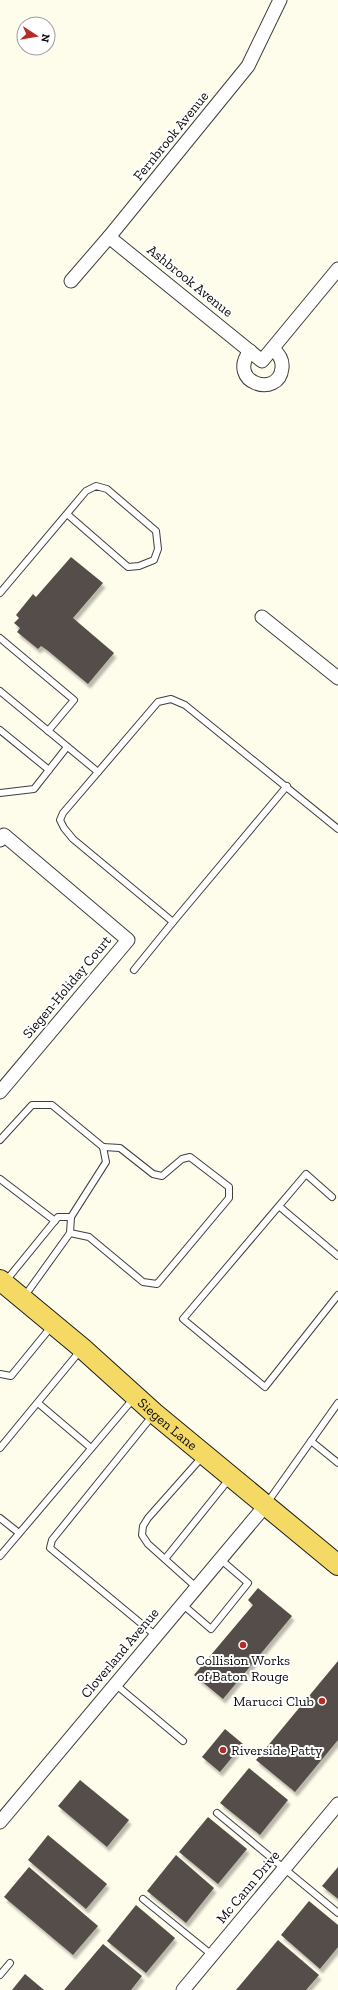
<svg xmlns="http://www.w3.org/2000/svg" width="338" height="1990" font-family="'Zilla Slab',serif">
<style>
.building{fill:#544e48;filter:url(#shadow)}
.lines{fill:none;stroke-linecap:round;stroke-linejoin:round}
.lane-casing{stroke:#3f3f3f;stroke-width:8}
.street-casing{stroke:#3f3f3f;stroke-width:15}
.primary-casing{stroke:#1d1d1d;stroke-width:22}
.lane{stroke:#fff;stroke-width:6}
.street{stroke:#fff;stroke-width:13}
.primary{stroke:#f4da65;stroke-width:20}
.poi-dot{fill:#b62b29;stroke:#fff;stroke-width:1.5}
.labels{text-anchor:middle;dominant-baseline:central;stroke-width:4;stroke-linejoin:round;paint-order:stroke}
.street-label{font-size:14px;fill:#0c0c0c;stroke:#fff}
.poi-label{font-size:14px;fill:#0c0c0c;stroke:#fff}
</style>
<defs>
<filter id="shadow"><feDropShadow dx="2.5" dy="4.5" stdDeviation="1" flood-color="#0004"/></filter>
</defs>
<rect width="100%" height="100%" fill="#fefceb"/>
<g class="building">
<polygon points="71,557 103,583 73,618 114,653 88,684 47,650 41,646 38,649 17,632 20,628 14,623 19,618 16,615 33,594 36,597"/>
<polygon points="258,1588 292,1616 223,1699 194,1675 253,1605 248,1600"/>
<polygon points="338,1661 338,1740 295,1792 256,1760"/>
<polygon points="225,1729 243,1744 220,1772 202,1757"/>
<polygon points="249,1768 288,1800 260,1835 220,1803"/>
<polygon points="80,1780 129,1820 107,1847 58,1806"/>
<polygon points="208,1817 247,1849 218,1884 179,1852"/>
<polygon points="48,1835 107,1884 86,1909 28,1860"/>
<polygon points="176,1855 214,1888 186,1923 147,1891"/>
<polygon points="29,1867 98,1926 73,1955 4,1897"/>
<polygon points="338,1867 338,1899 322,1886"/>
<polygon points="309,1901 338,1925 338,1947 320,1969 281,1935"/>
<polygon points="136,1905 175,1938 146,1973 107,1941"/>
<polygon points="278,1940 319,1975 306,1990 236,1990"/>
<polygon points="103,1944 142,1976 131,1990 64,1990"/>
<polygon points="25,1974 44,1990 12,1990"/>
</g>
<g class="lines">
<g class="lane-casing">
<g id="lane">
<polyline points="0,593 86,491 96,486 107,489 156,531 158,549 154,560 139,566 128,567 67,514"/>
<polyline points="0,638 74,700 48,731"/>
<polyline points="0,691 98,772"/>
<polyline points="0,730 49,770"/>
<polyline points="287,786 173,922 73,839 64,828 60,820 63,813 158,702 171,699 185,705 338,829"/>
<polyline points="0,793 34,789 67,747"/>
<polyline points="134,970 173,922"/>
<polyline points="0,1140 32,1105 52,1105 103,1147 106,1162 71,1217"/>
<polyline points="0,1179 55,1221"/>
<polyline points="332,1197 306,1174 183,1319 265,1387 338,1295"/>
<polyline points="280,1207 338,1256"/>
<polyline points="70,1233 89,1237 143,1282 157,1284 229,1198 229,1187 190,1157 182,1159 162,1176 153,1174 120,1148 103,1147"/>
<polyline points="5,1282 58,1217 71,1217 70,1233 24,1297"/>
<polyline points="0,1374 11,1376 51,1327"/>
<polyline points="38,1403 91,1448"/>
<polyline points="153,1415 52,1540 50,1548 155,1635"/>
<polyline points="311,1441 338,1463"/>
<polyline points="0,1448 80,1351"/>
<polyline points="267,1503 338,1403"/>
<polyline points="0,1518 19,1533"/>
<polyline points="0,1556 134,1398"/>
<polyline points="165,1559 230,1478"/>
<polyline points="196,1587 148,1544 142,1535 143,1526 148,1518 203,1456"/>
<polyline points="182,1604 211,1629 248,1583 220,1559"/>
<polyline points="115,1684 183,1741"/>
<polyline points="217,1813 338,1913"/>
<polyline points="143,1899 212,1955"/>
<polyline points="0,1975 10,1963"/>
</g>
</g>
<g class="street-casing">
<g id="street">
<polyline points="109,237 262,361 338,269"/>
<polyline points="71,281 109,237 248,66 280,0"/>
<path d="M250,351C226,383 279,399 282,368C283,360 279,354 273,349"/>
<polyline points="262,617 338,678"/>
<polyline points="0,840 4,835 128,940 0,1092"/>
<polyline points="0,1822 265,1506"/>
<polyline points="183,1990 338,1804"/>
</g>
</g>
<g class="primary-casing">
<g id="primary">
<path id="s1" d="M0,1280L82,1348L154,1413L338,1565"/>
</g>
</g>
<use href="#lane" class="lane"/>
<use href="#street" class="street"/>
<use href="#primary" class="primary"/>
</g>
<g class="poi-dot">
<circle cx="243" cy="1645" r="4"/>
<circle cx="322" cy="1701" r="4"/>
<circle cx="223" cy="1750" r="4"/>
</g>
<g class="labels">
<g class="street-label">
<text transform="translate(171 136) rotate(-51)">Fernbrook Avenue</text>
<text transform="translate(190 281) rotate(39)">Ashbrook Avenue</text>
<text transform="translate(67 987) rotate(-50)">Siegen-Holiday Court</text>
<text stroke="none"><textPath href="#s1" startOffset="221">Siegen Lane</textPath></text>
<text transform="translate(120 1653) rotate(-50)">Cloverland Avenue</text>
<text transform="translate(248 1887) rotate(-50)">Mc Cann Drive</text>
</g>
<g class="poi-label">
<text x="243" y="1660">Collision Works<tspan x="243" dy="16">of Baton Rouge</tspan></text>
<text x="314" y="1701" text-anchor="end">Marucci Club</text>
<text x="231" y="1750" text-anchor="start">Riverside Patty</text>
</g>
</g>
<g transform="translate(36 36) rotate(102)"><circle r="19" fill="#ffffff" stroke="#9e9e9e"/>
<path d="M0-3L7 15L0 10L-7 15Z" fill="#b62b29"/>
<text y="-6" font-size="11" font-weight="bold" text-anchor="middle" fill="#0c0c0c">N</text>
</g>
</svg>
